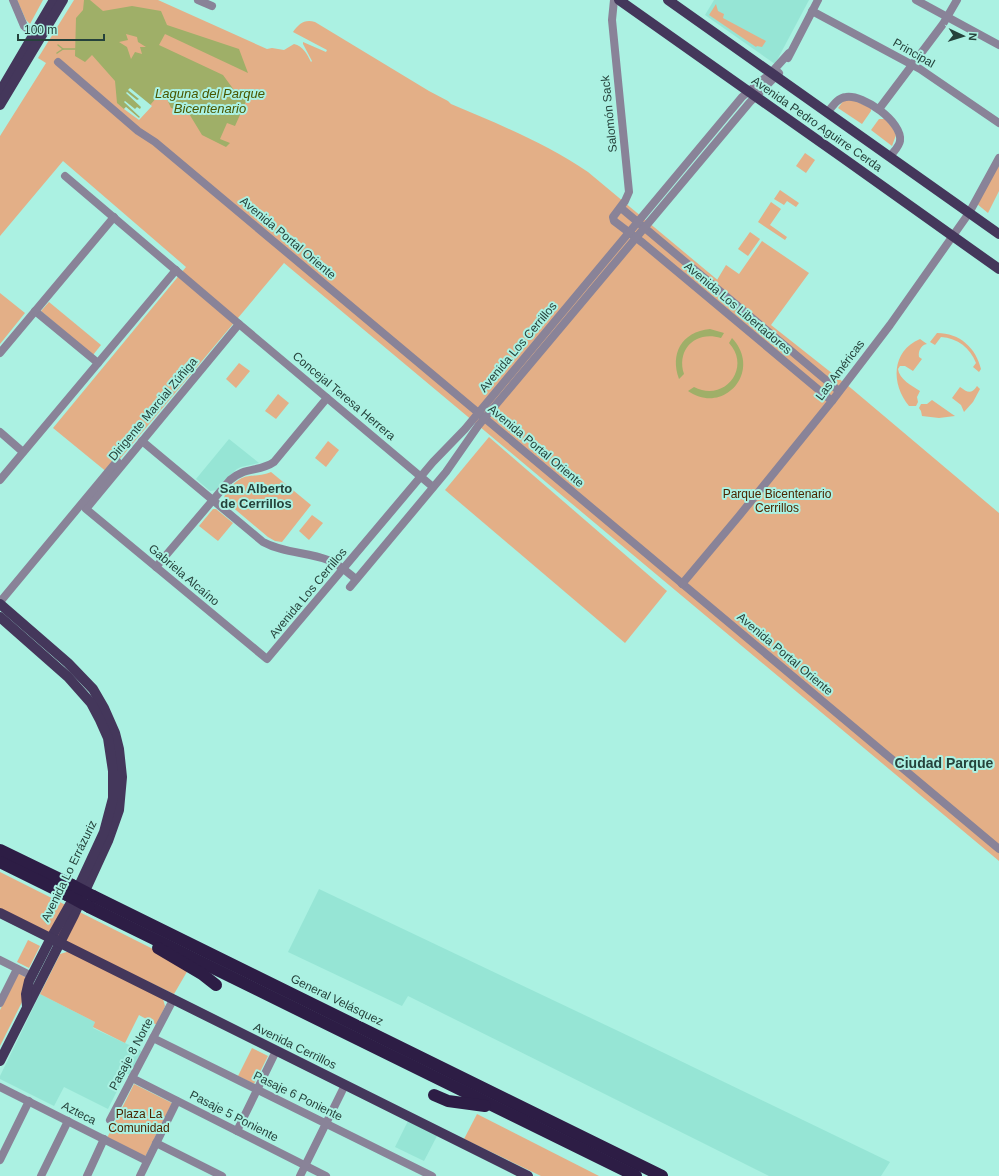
<svg xmlns="http://www.w3.org/2000/svg" width="999" height="1176" font-family="Helvetica,sans-serif">
<style>
.built{fill:#96e5d5}
.green{fill:#e3af87}
.water{fill:#9faf68;fill-rule:evenodd}
.pier{fill:#abf1e2}
.lines{fill:none;stroke-linecap:round;stroke-linejoin:round}
.stream{stroke:#9faf68;stroke-width:1.5}
.minor{stroke:#898398;stroke-width:8}
.major{stroke:#44375b;stroke-width:10}
.highway{stroke:#2d1d45;stroke-width:12}
.highway-bridge{stroke:#2d1d45;stroke-width:12}
.labels{text-anchor:middle;dominant-baseline:central;stroke-width:4;stroke-linejoin:round;paint-order:stroke}
.street-label{font-size:12px;fill:#25423b;stroke:#abf1e2}
.park-label{font-size:12px;fill:#4b2500;stroke:#abf1e2}
.water-label{font-size:13px;font-style:italic;fill:#495600;stroke:#abf1e2}
.neighbourhood-label{font-size:13px;font-weight:bold;fill:#25423b;stroke:#abf1e2}
.quarter-label{font-size:14px;font-weight:bold;fill:#25423b;stroke:#abf1e2}
</style>
<rect width="100%" height="100%" fill="#abf1e2"/>
<g class="built">
<polygon points="714,0 809,0 775,64 705,15"/>
<polygon points="229,439 259,463 241,467 237,469 227,478 217,490 210,491 196,479"/>
<polygon points="319,889 635,1039 890,1162 881,1176 769,1176 408,996 402,1006 288,952"/>
<polygon points="40,994 95,1022 93,1028 142,1051 130,1075 126,1073 108,1109 64,1087 54,1106 0,1079 0,1076"/>
<polygon points="408,1121 437,1136 424,1161 395,1147"/>
</g>
<g class="green">
<polygon points="17,0 43,0 30,24 26,20"/>
<path d="M74,0H158L267,49L272,48L284,50L294,44C303,46 307,54 311,62L312,61L303,44V42L326,52L327,50L293,32C299,24 304,19 315,22L429,91L448,101L451,104C498,124 546,143 588,172L744,302L717,280L726,265L739,274L762,241L809,273L771,325L852,389L999,513V861L284,263L108,473L53,428L186,267L63,161L0,236V136L46,63L38,58Z"/>
<polygon points="716,4 718,11 724,14 723,18 766,41 762,47 757,46 756,47 709,15"/>
<polygon points="851,99 871,108 871,111 862,124 838,108 844,100"/>
<polygon points="879,119 885,119 892,127 896,135 892,146 871,130"/>
<polygon points="805,153 815,160 806,173 796,166"/>
<polygon points="999,163 999,191 988,213 977,204"/>
<polygon points="780,190 799,203 796,207 787,201 784,205 774,199"/>
<polygon points="771,202 781,209 770,225 787,237 785,240 758,222"/>
<polygon points="750,232 760,239 748,256 738,249"/>
<polygon points="0,293 25,313 0,344"/>
<polygon points="49,302 101,345 93,355 41,311"/>
<path d="M937,333C960,333 976,348 981,369L979,372L973,367L976,363C970,348 958,338 941,337L935,345L930,342Z"/>
<path d="M920,339L927,344C921,345 918,351 919,357L922,359L913,371L905,366H900L898,369C899,379 912,386 920,391L917,397L918,402L916,406H909C891,384 891,351 920,339Z"/>
<polygon points="239,363 250,371 236,388 226,379"/>
<path d="M977,386L980,389L973,402L964,412L961,405L952,398L960,387C967,392 971,395 977,386Z"/>
<polygon points="278,394 289,403 276,419 265,411"/>
<polygon points="932,400 952,414 955,416 939,418 922,416 921,411 919,408 921,404 927,404"/>
<polygon points="489,437 667,591 625,643 445,490"/>
<polygon points="328,441 339,450 326,467 315,458"/>
<path d="M271,472L311,505L282,542L275,541L268,537L224,500C224,495 226,493 229,489C246,469 252,480 271,472Z"/>
<polygon points="213,509 216,509 233,523 218,541 199,526"/>
<polygon points="312,515 323,523 309,540 299,531"/>
<polygon points="0,872 157,951 188,970 174,994 0,911"/>
<polygon points="28,940 40,946 29,968 17,962"/>
<polygon points="70,951 163,999 165,1006 157,1025 139,1015 125,1043 93,1027 95,1022 40,994 60,954"/>
<polygon points="18,973 27,978 24,998 0,1046 0,1010"/>
<polygon points="252,1048 268,1056 254,1084 238,1076"/>
<polygon points="134,1084 172,1103 145,1157 107,1138"/>
<polygon points="477,1114 599,1176 541,1176 464,1139"/>
</g>
<g class="water">
<path d="M84,0H90L103,11L132,6L161,11L167,25L239,49L248,73L165,34L159,45L223,75L234,90L248,97L235,126L227,123L220,139L230,143L226,147L202,135L188,112L171,108L163,90L139,118L126,107L124,109L117,103L115,81L92,55L85,62L75,56L76,18L83,10ZM126,34L137,37L138,42L146,47H140L142,54L135,52L131,59L127,47L119,42L128,40Z"/>
<path d="M710,329L724,333L721,338C696,330 676,349 684,374L679,379C670,354 681,332 710,329Z"/>
<path d="M732,338C763,371 724,416 688,391L694,387C724,403 752,368 729,343Z"/>
</g>
<polygon class="pier" points="130,88 152,106 139,120 124,109 126,107 139,118 140,117 124,102 125,101 135,109 137,107 140,109 141,107 126,93 127,92 137,100 139,99 128,90"/>
<g class="lines">
<g class="stream">
<polyline points="58,45 63,49"/>
<polyline points="57,53 63,49 75,49"/>
</g>
<g class="minor">
<polyline points="13,0 24,26 33,35"/>
<polyline points="198,0 212,6"/>
<polyline points="614,0 612,20 629,192 625,201 613,217 614,221 643,243 832,401"/>
<polyline points="916,0 999,45"/>
<polyline points="812,11 920,69 999,123"/>
<polyline points="788,58 818,0"/>
<polyline points="58,62 138,131 155,142 999,849"/>
<polyline points="879,109 943,24 957,0"/>
<path d="M827,113C832,107 837,98 846,97C863,94 903,122 900,141C899,147 893,152 890,157"/>
<polyline points="65,176 239,324 433,487"/>
<polyline points="621,208 839,391"/>
<polyline points="35,311 98,363"/>
<polyline points="239,324 86,509 267,659 433,462 465,429 742,97 771,73 789,53"/>
<polyline points="0,353 114,217"/>
<polyline points="0,432 23,452"/>
<path d="M142,441L263,542C283,553 307,552 328,560C339,564 347,572 356,579"/>
<polyline points="0,480 176,270"/>
<path d="M156,567L230,480C244,467 260,472 274,462L327,398"/>
<polyline points="682,584 739,516 832,401 890,325 969,213 999,158"/>
<polyline points="350,587 446,472 478,426 750,102 779,73"/>
<polyline points="0,602 117,461"/>
<polyline points="0,960 32,976"/>
<polyline points="0,1003 17,969"/>
<polyline points="153,1038 432,1176"/>
<polyline points="132,1078 326,1176"/>
<polyline points="0,1087 147,1161"/>
<polyline points="110,1120 173,1000"/>
<polyline points="237,1131 276,1051"/>
<polyline points="156,1143 222,1176"/>
<polyline points="0,1160 29,1101"/>
<polyline points="41,1176 68,1121"/>
<polyline points="87,1176 104,1139"/>
<polyline points="140,1176 177,1101"/>
<polyline points="300,1176 345,1085"/>
</g>
<g class="major">
<polyline points="619,0 843,158 999,269"/>
<polyline points="668,0 999,234"/>
<polyline points="0,92 54,0"/>
<polyline points="0,105 63,0"/>
<polyline points="0,604 68,663 93,689 104,708 115,733 119,749 122,777 119,810 108,841 74,915 0,1061"/>
<polyline points="0,617 68,677 91,703 100,720 108,738 113,771 113,798 104,832 72,901 51,938 29,981 26,994 27,1006"/>
<polyline points="0,913 528,1176"/>
</g>
<g class="highway">
<polyline points="0,850 72,885"/>
<polyline points="0,862 67,895"/>
<polyline points="93,896 662,1176"/>
<polyline points="89,907 636,1176"/>
<polyline points="158,948 202,974 216,985"/>
<polyline points="434,1095 448,1101 485,1106"/>
</g>
<g class="highway-bridge">
<polyline points="72,885 93,896"/>
<polyline points="67,895 89,907"/>
</g>
</g>
<g class="labels">
<g class="street-label">
<text transform="translate(914 53) rotate(30)">Principal</text>
<text transform="translate(609 114) rotate(-96)">Salomón Sack</text>
<text transform="translate(817 124) rotate(35)">Avenida Pedro Aguirre Cerda</text>
<text transform="translate(288 238) rotate(40)">Avenida Portal Oriente</text>
<text transform="translate(738 308) rotate(40)">Avenida Los Libertadores</text>
<text transform="translate(518 347) rotate(-50)">Avenida Los Cerrillos</text>
<text transform="translate(840 370) rotate(-53)">Las Américas</text>
<text transform="translate(344 396) rotate(40)">Concejal Teresa Herrera</text>
<text transform="translate(153 409) rotate(-50)">Dirigente Marcial Zúñiga</text>
<text transform="translate(536 446) rotate(40)">Avenida Portal Oriente</text>
<text transform="translate(184 575) rotate(40)">Gabriela Alcaíno</text>
<text transform="translate(308 593) rotate(-50)">Avenida Los Cerrillos</text>
<text transform="translate(785 654) rotate(40)">Avenida Portal Oriente</text>
<text transform="translate(69 871) rotate(-64)">Avenida Lo Errázuriz</text>
<text transform="translate(337 1000) rotate(26)">General Velásquez</text>
<text transform="translate(295 1046) rotate(26)">Avenida Cerrillos</text>
<text transform="translate(131 1054) rotate(-62)">Pasaje 8 Norte</text>
<text transform="translate(298 1096) rotate(26)">Pasaje 6 Poniente</text>
<text transform="translate(79 1113) rotate(27)">Azteca</text>
<text transform="translate(234 1116) rotate(27)">Pasaje 5 Poniente</text>
</g>
<g class="park-label">
<text x="777" y="494">Parque Bicentenario<tspan x="777" dy="14">Cerrillos</tspan></text>
<text x="139" y="1114">Plaza La<tspan x="139" dy="14">Comunidad</tspan></text>
</g>
<g class="water-label">
<text x="210" y="93">Laguna del Parque<tspan x="210" dy="15">Bicentenario</tspan></text>
</g>
<g class="neighbourhood-label">
<text x="256" y="488">San Alberto<tspan x="256" dy="15">de Cerrillos</tspan></text>
</g>
<g class="quarter-label">
<text x="944" y="763">Ciudad Parque</text>
</g>
</g>
<g transform="translate(963 36) rotate(94)" stroke="#abf1e2" stroke-width="3" paint-order="stroke">
<path d="M0-3L7 15L0 10L-7 15Z" fill="#25423b"/>
<text y="-6" font-size="11" font-weight="bold" text-anchor="middle" fill="#25423b">N</text>
</g>
<path d="M18 34v6h86v-6" fill="none" stroke="#25423b" stroke-width="2"/>
<text x="24" y="34" font-size="12" fill="#25423b" stroke="#abf1e2" stroke-width="3" paint-order="stroke">100 m</text>
</svg>
